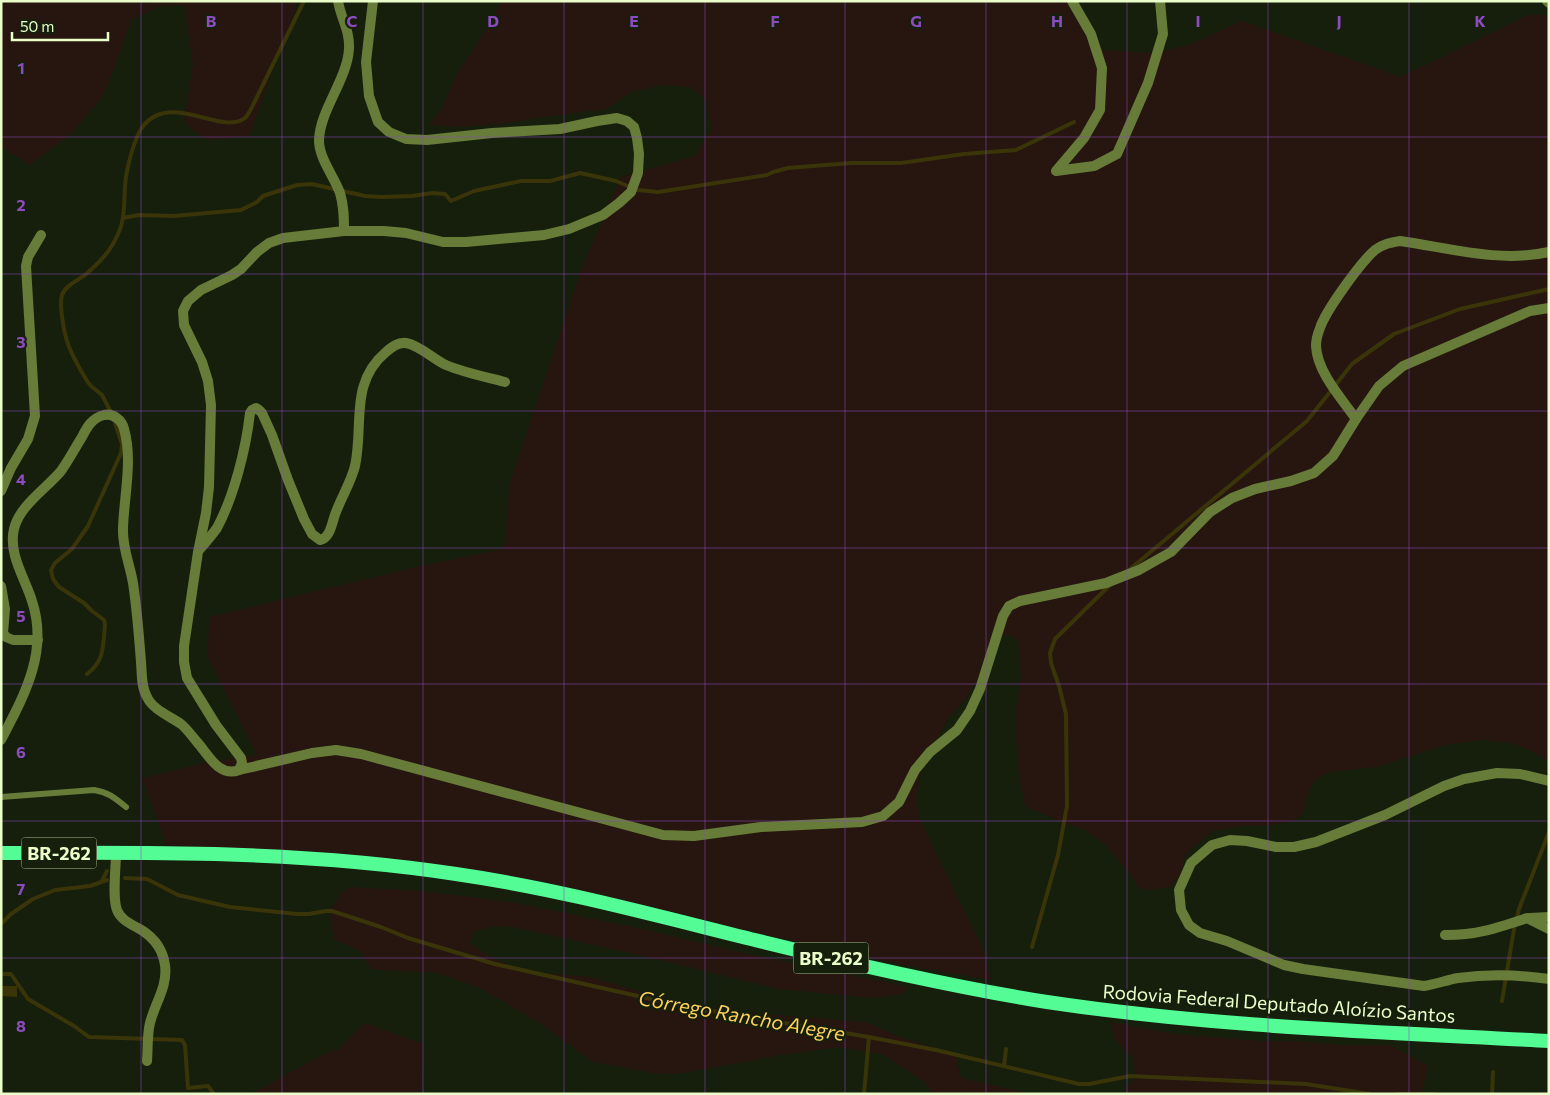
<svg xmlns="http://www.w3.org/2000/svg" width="1550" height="1095" font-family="Commissioner,sans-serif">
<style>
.green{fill:#27150f}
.water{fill:#393509}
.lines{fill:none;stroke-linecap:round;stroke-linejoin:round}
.stream{stroke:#393509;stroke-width:4}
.service{stroke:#667c38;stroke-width:6}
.minor{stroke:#667c38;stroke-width:10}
.trunk{stroke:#54fc95;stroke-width:14}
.grid{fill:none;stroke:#8c4cc0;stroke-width:1;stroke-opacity:0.55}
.labels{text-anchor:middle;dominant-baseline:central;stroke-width:4.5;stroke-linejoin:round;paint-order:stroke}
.shield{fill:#161e0c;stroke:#aabb90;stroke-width:1}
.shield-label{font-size:18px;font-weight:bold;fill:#e9fec9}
.street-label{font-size:19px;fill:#e9fec9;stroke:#161e0c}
.water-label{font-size:20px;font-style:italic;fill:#fdd259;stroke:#161e0c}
.grid-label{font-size:16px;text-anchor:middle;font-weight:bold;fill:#8c4cc0;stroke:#161e0c;stroke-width:4.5;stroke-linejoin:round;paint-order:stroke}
</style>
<rect width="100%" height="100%" fill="#161e0c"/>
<g class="green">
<polygon points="1,1 298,1 249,136 210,140 196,133 184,121 193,65 184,5 160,6 131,20 116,64 103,96 72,133 30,165 1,147"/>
<polygon points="501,1 1067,1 1076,12 1097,50 1154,53 1186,46 1242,21 1401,77 1528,15 1549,15 1549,762 1533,752 1513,743 1483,740 1448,744 1376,767 1329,772 1314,781 1307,796 1303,813 1295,820 1272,825 1242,826 1213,831 1185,854 1182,872 1170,887 1146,890 1139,888 1129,873 1107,846 1086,830 1072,826 1025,806 1018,770 1015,713 1021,676 1018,640 1009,634 996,638 979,677 966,699 950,716 923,764 917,791 919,818 981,945 991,980 903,965 470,870 320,852 167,845 142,778 209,762 257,755 207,655 210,617 416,567 504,549 510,483 582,268 621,177 695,156 712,128 705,99 690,87 663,85 631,92 606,109 542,117 508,123 460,127 429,125 443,107 456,75 491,22"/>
<polygon points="350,887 422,891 511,902 638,928 739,952 908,987 905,993 873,998 778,989 657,959 513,927 494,926 475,931 469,943 490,957 526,972 590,977 674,1001 728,1011 866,1022 903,1038 955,1055 961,1078 1023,1092 1042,1094 932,1094 925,1082 882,1054 838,1047 780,1055 683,1073 659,1074 593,1062 538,1022 480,988 437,973 371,969 360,951 334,939 329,914 342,892"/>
<polygon points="1110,1022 1175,1034 1259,1041 1290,1041 1343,1045 1390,1045 1428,1066 1422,1091 1417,1094 1122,1094 1135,1078 1134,1058 1114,1039"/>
<polygon points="365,1023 423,1044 421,1094 251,1094 320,1056 339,1049"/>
</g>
<polygon class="water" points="1,986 17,986 17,997 1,996"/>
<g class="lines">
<g class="stream">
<polyline points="123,218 139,215 174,216 241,210 257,202 263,196 297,185 312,184 365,196 381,197 412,196 433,193 445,194 451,201 474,191 521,181 550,181 580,173 616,181 637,190 658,192 767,175 773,172 788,168 851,163 901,163 964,154 1016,150 1074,122"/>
<path d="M112,414L102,395L91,386L87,381C80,369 72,356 68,344C64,333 59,305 62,295C65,286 78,280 85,275C99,263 111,251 118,234C125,220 124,202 125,186C126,171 134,136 144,125C172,92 222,136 245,118C248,115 249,112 251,109L304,1"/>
<polyline points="1129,570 1307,421 1352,364 1394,334 1460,309 1549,289"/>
<path d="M87,674C105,661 103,645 105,624L104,620L92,611L84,603L59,587L53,579L51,570L55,563L72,549L88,526L121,453L122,444L114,420"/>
<polyline points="125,878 147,879 178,895 230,907 297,914 309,914 326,911 332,911 381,927 408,938 495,964 682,1006 869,1037 936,1050 1079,1084 1089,1084 1130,1076 1306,1084 1370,1094"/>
<polyline points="102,881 107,871"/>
<polyline points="1,924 11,914 33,899 55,890 90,886 107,880"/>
<polyline points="1032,947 1058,855 1067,806 1066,714 1059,686 1051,663 1050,653 1055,639 1110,585"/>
<polyline points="1,974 11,974 28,999 74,1026 89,1037 182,1040 185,1045 188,1088 208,1086 214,1094"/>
<polyline points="1502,1001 1514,929 1519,909 1549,832"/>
<polyline points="1004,1066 1006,1049"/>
<polyline points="864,1094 869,1037"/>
<polyline points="1398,1094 1435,1094"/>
<polyline points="1492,1094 1493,1072"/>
</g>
<path class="service" d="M1,797L94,790C108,792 115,798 126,807"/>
<g class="minor">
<path d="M338,1C341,19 350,30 349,49C347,80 320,110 319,140C319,159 334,176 340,193C344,206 344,218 344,231"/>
<polyline points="1072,1 1091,34 1102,68 1100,110 1084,138 1056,171 1094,166 1117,154 1148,83 1163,34 1160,1"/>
<polyline points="1547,1 1549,3"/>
<path d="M1356,419C1342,399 1317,372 1316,346C1316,341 1318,333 1320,328C1326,310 1361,262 1375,250C1383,244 1390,243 1400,241C1450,248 1499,263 1549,252"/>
<polyline points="1,491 11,468 28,439 35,416 26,266 28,257 41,235"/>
<path d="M200,549C206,542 212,535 217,528C234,496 246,449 250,413L252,410L256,408L259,410L262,413L272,435L288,480L304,519L312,534L320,540C331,538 332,521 336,512C342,496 351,482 355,466C364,425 349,383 386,352C392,347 398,342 406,343C421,346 433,359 446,365C465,373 486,377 505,382"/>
<polyline points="1,586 5,609 3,633 6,637 13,640 38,640"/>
<path d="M1,740C24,696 49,652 32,601C25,578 8,554 14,529C19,506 47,488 61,471C69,460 75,448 82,437C87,427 92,418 104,415C113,413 122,420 124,429C133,459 124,497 123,528C122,547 130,565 133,583C137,609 139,636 141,662C142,673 141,687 147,697C153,710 170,716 181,724C187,729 192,736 197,742C208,754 219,778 239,770L242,763L241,758L216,725L187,678L184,662V646L198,552L206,513L209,487L211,405L208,381L202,362L184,325L183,311L188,301L201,290L232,275L241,269L257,252L269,243L283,238L344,231H384L406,233L443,242H466L544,235L569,229L603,215L619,203L631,192L638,173L639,154L637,138L634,127L627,121L617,118L597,121L560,129L492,133L427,140L406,139L389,132L378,122L369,96L366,62L373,1"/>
<polyline points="239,770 312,753 336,750 361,754 663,835 694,836 761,827 862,822 883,816 899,802 915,770 930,752 957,730 970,711 980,689 1003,616 1009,606 1020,601 1106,583 1139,570 1171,552 1210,512 1232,498 1255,489 1291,481 1314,473 1333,456 1356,419 1379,386 1403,366 1530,311 1549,308"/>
<path d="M1549,781L1520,774L1497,773L1464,779L1444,786L1385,815L1316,842L1294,847H1276L1247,841L1230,840L1212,845L1191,863L1179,890L1181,910L1189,925L1200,933L1227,941L1284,965L1303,969L1424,986C1436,984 1447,980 1458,978C1487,974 1521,975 1549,979"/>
<path d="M116,853C116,868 112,897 117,910C121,921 134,925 143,931C155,939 163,951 165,965C168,986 155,1003 150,1023C147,1035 148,1049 147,1061"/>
<polyline points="1530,918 1549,917"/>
<path d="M1445,935C1477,935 1497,928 1527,918L1549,929"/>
</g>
<path class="trunk" d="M1,853C153,852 306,851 456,874C560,889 661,917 763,942C857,965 952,987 1047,1002C1213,1027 1381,1032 1549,1041"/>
</g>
<path class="grid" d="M141,1V1094M282,1V1094M423,1V1094M564,1V1094M705,1V1094M845,1V1094M986,1V1094M1127,1V1094M1268,1V1094M1409,1V1094M1,137H1549M1,274H1549M1,411H1549M1,548H1549M1,684H1549M1,821H1549M1,958H1549"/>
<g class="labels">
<g class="shield">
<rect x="21.5" y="837.5" width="75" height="31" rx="4"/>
<rect x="793.5" y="942.5" width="75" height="31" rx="4"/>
</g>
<g class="shield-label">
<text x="59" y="853">BR-262</text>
<text x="831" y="958">BR-262</text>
</g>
<g class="street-label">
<text transform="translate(1279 1003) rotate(4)">Rodovia Federal Deputado Aloízio Santos</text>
</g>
<g class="water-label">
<text transform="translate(742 1015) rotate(10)">Córrego Rancho Alegre</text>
</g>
</g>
<g class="grid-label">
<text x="211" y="27">B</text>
<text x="352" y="27">C</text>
<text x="493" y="27">D</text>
<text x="634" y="27">E</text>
<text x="775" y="27">F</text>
<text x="916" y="27">G</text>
<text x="1057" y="27">H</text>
<text x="1198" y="27">I</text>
<text x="1339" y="27">J</text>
<text x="1480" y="27">K</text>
<text x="21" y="74">1</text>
<text x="21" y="211">2</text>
<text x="21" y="348">3</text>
<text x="21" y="485">4</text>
<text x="21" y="622">5</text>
<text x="21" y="758">6</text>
<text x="21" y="895">7</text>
<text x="21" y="1032">8</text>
</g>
<rect width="1550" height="1095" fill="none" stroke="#e9fec9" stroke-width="5"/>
<path d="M12 32v8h96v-8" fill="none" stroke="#e9fec9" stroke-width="2.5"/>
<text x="20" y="32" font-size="15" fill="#e9fec9" stroke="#161e0c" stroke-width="4" paint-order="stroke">50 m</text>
</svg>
